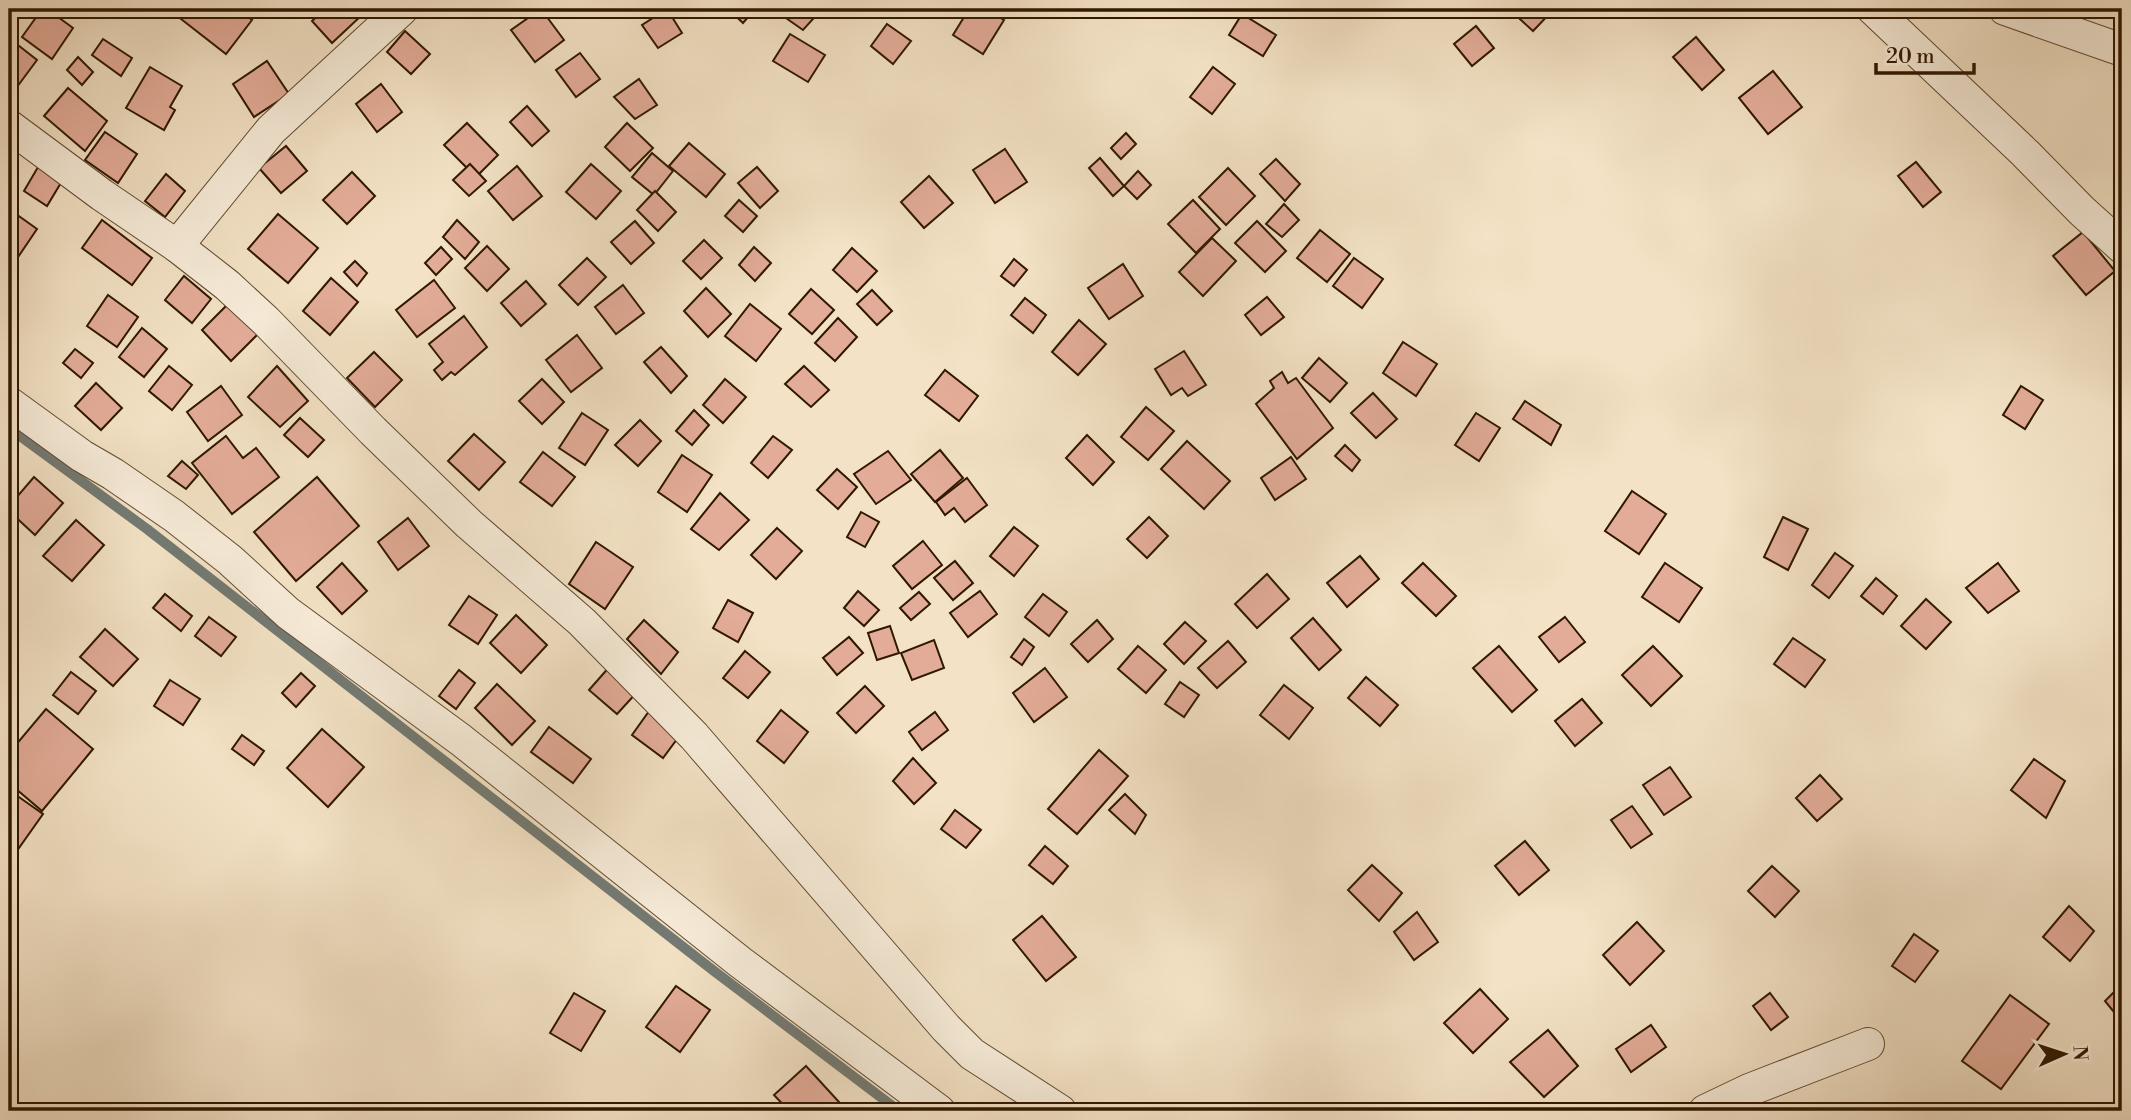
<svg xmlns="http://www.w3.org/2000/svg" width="2131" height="1120" font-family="'Libre Bodoni',serif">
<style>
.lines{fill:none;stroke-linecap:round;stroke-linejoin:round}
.stream{stroke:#737a73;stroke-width:10}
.building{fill:#e3ac98;stroke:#2f1800;stroke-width:2}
.street-casing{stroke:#604a31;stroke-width:34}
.street{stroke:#f7ecd9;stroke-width:32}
</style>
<rect width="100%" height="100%" fill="#f3e2c5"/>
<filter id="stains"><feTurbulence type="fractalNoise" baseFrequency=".00286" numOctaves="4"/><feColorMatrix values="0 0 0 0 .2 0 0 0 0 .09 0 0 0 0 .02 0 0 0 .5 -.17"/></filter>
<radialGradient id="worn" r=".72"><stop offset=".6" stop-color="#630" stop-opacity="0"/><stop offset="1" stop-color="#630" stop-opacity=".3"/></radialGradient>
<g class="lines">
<polyline class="stream" points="9,428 147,529 714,971 899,1111"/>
</g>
<g class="building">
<polygon points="42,9 47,9 73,28 52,59 22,37"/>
<polygon points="175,9 238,9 252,20 226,54 172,12"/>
<polygon points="325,9 356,9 362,15 332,43 312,21"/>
<polygon points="541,9 564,40 535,62 511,30"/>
<polygon points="667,9 682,33 658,48 642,25"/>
<polygon points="728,9 755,9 743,23"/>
<polygon points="779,9 822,9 803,30 776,11"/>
<polygon points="969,9 986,9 1004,20 983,54 953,35"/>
<polygon points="1509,9 1554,9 1533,31"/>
<polygon points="1242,14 1276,35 1263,56 1229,35"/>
<polygon points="887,24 911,41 893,64 871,46"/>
<polygon points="1476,26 1494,48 1472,66 1454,44"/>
<polygon points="405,31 430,54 411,74 387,52"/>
<polygon points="790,34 825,55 808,82 773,61"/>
<polygon points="1696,37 1724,70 1702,90 1673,57"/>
<polygon points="9,38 37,60 11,95 9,94"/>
<polygon points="103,39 132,58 121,76 92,55"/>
<polygon points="580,53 600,79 576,97 556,70"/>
<polygon points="78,57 93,72 82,85 67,70"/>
<polygon points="267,61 289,94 254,117 233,84"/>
<polygon points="150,67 182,86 170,107 175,110 164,130 126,108"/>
<polygon points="1213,67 1235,84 1212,114 1190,97"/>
<polygon points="1773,71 1802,107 1768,134 1739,98"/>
<polygon points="639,79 657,105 635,119 614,97"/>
<polygon points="381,84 402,112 377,132 356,104"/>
<polygon points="68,88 107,121 85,151 44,116"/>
<polygon points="527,106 549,131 532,146 510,122"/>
<polygon points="467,123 498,155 476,177 444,145"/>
<polygon points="627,123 653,148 630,171 605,147"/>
<polygon points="105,132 137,154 118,183 85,160"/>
<polygon points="1126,133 1136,144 1121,159 1111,148"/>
<polygon points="689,143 725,174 706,197 669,166"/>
<polygon points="286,146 307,171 281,193 259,168"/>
<polygon points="1005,149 1027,182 995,203 973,170"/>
<polygon points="652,153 673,171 654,195 632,177"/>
<polygon points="1100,158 1124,186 1113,196 1089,168"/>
<polygon points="1276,159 1300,184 1285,201 1260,174"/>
<polygon points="1916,162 1941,192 1923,207 1898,176"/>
<polygon points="470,164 486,181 469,196 453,180"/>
<polygon points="591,164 621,191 596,219 566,192"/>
<polygon points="517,166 542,196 513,220 488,191"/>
<polygon points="38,167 62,181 47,206 24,191"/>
<polygon points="757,167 778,191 760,208 738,183"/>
<polygon points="1228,168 1255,196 1226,225 1199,197"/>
<polygon points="1138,171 1151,185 1137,199 1124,186"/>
<polygon points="352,172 375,196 347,224 323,200"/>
<polygon points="166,174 185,191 165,217 145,201"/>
<polygon points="929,176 953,203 924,228 901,202"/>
<polygon points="655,191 676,212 658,231 637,210"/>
<polygon points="739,200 757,216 743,232 725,216"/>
<polygon points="1193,200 1220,229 1196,253 1168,224"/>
<polygon points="1284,204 1299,220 1282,237 1266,224"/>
<polygon points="9,209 37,229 12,266 9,264"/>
<polygon points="278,214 318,248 288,283 248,249"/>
<polygon points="102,220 152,258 132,285 82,248"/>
<polygon points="457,220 479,242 465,259 443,237"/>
<polygon points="635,221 654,243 631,264 611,242"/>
<polygon points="1257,221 1286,251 1265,272 1235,243"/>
<polygon points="1320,230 1350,254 1327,282 1297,258"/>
<polygon points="2083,232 2115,271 2086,295 2053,256"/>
<polygon points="1212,238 1236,261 1203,296 1179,272"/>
<polygon points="704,240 722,258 701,279 683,261"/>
<polygon points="487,246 509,269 487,291 465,268"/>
<polygon points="441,247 452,259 436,275 425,263"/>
<polygon points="754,247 771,263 755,281 739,265"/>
<polygon points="852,248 877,271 857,292 833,270"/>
<polygon points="587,258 606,277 578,305 559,285"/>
<polygon points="1354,258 1383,279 1362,308 1333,286"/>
<polygon points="1014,259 1027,270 1014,286 1001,276"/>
<polygon points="355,261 367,273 357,286 344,272"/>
<polygon points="1123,264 1143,296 1109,319 1088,288"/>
<polygon points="184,276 211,299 192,323 165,300"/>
<polygon points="331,278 358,302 330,335 303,311"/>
<polygon points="434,280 455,308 417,337 396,310"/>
<polygon points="526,281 546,304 521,326 501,303"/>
<polygon points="623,285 644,313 616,334 595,307"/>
<polygon points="706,288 731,314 708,337 684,311"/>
<polygon points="811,289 834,310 812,334 789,314"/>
<polygon points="872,290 892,311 877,325 857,304"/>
<polygon points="108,295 138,317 117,347 87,326"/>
<polygon points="1267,297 1284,317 1261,335 1245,315"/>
<polygon points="1025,298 1046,315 1033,333 1011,315"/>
<polygon points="229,303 258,334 231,361 202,330"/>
<polygon points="750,304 781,329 756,361 725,336"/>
<polygon points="9,311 16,316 9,327"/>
<polygon points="464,316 487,347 455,375 451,372 442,380 434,370 443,362 429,344"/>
<polygon points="838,318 857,337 835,361 815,343"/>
<polygon points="1079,320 1106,344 1078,375 1052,352"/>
<polygon points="142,328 167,349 144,377 119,357"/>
<polygon points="577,335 602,368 571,392 546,360"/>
<polygon points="1403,342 1437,364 1416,396 1383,373"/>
<polygon points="661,347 687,376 671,393 644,362"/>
<polygon points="75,349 93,363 81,378 63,363"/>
<polygon points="1184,351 1206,385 1188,396 1182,388 1171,395 1155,369"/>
<polygon points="374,352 402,380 375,407 347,378"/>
<polygon points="1319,358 1347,383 1330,402 1302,378"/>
<polygon points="169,366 192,385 172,410 149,391"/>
<polygon points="277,366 308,401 280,427 248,397"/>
<polygon points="804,366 829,390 811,407 785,384"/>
<polygon points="945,370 978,396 959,421 925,395"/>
<polygon points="1282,372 1288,383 1296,378 1333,428 1297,459 1256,404 1274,388 1270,381"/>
<polygon points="542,379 564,402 542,424 519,401"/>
<polygon points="725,379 746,397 723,423 703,405"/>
<polygon points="96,383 122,408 101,430 75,406"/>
<polygon points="221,386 242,415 208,441 187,412"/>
<polygon points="2021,386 2043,400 2025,429 2003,415"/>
<polygon points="1373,393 1397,419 1376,438 1351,413"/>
<polygon points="1525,401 1561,425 1551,445 1513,419"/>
<polygon points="1146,407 1174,431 1148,460 1121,437"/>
<polygon points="694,410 709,425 692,445 676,431"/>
<polygon points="582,413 608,430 585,465 559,448"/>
<polygon points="1476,413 1500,428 1479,461 1455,445"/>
<polygon points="300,418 324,440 308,457 284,435"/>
<polygon points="640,420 661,441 638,466 615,445"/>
<polygon points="474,434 505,462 479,490 448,461"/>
<polygon points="1087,435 1114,462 1093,485 1066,458"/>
<polygon points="226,436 243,458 256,448 279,477 232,514 192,463"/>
<polygon points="773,436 792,450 768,478 751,463"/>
<polygon points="1187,441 1230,481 1204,509 1161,469"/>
<polygon points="1345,445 1360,460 1352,471 1335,456"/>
<polygon points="940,450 963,478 935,502 911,474"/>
<polygon points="888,451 911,480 876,504 854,474"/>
<polygon points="543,452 575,477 552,506 520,482"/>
<polygon points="682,455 712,475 687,512 658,492"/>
<polygon points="1291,457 1306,479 1275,500 1261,478"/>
<polygon points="182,461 198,475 186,489 168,476"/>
<polygon points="837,469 857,487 838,509 817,490"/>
<polygon points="34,477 63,503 35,535 9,511 9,506"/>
<polygon points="317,477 359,526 296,581 254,532"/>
<polygon points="967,478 987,505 965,522 954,508 945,515 936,502"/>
<polygon points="1632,491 1666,514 1639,554 1605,531"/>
<polygon points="720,493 749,520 719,550 691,529"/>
<polygon points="861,512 879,522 865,547 847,537"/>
<polygon points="1149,517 1168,536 1147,558 1127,539"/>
<polygon points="1783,517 1808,529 1788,570 1764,557"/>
<polygon points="408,518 429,546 398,570 378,542"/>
<polygon points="76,520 104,545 72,581 43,556"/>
<polygon points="1014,527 1038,546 1014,576 990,556"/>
<polygon points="777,528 802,551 776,579 751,555"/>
<polygon points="923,541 942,565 912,589 893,566"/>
<polygon points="596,542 633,567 605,609 569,584"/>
<polygon points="1835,553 1853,566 1829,598 1812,585"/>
<polygon points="1360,556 1379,579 1347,607 1327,583"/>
<polygon points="955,561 973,583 953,600 934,578"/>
<polygon points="342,563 367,591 342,614 317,587"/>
<polygon points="1423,563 1456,596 1436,616 1402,583"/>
<polygon points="1665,563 1702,588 1679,622 1642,597"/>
<polygon points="1998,563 2019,591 1988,613 1966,588"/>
<polygon points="1267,574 1289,599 1257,628 1235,604"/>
<polygon points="1876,578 1897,596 1883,614 1861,596"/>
<polygon points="858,591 879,610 864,626 844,608"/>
<polygon points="980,591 997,614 968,637 950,613"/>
<polygon points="919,592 930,604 911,620 900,608"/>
<polygon points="165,594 192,616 181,631 153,608"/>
<polygon points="1043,594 1067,612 1049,636 1025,617"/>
<polygon points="469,596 497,615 478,644 449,625"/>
<polygon points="1926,599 1951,622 1926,649 1901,626"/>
<polygon points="728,600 753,613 738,642 713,628"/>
<polygon points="516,615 547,645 521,673 490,643"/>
<polygon points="209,617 236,637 221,656 195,636"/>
<polygon points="1565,617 1585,642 1559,662 1539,637"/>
<polygon points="1313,618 1341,650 1319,670 1291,638"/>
<polygon points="644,620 678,652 661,674 627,639"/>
<polygon points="1097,620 1113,639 1088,662 1071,644"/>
<polygon points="1185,622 1206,641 1184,664 1164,644"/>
<polygon points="890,626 899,653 877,660 868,633"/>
<polygon points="105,629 138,659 113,686 80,657"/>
<polygon points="849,637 863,653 837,675 823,658"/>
<polygon points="1793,638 1825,660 1805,687 1774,664"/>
<polygon points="1024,639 1034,647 1022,665 1011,657"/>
<polygon points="934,640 944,668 912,680 901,653"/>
<polygon points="1228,641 1246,662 1217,688 1198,668"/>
<polygon points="1138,646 1166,670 1146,693 1118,669"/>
<polygon points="1499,646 1537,690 1512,712 1473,668"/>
<polygon points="1653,646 1682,676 1651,706 1622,675"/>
<polygon points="745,651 770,672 748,698 723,678"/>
<polygon points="611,665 639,690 617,714 589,690"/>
<polygon points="1045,668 1067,697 1034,722 1013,693"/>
<polygon points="459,670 475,683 456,709 439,696"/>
<polygon points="71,672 96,691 78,714 53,695"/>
<polygon points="301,673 315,686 296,707 282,693"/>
<polygon points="1366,677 1398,705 1380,726 1348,698"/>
<polygon points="170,680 200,699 183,725 154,706"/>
<polygon points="1180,682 1199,695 1184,717 1165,704"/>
<polygon points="497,684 535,721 512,745 475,708"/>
<polygon points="1284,685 1313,708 1289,739 1260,715"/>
<polygon points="865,686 884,706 856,733 837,713"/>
<polygon points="1582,699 1602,723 1575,746 1555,721"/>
<polygon points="652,707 683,731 663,758 632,735"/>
<polygon points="46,709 93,749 42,811 9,783 9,753"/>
<polygon points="781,710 808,732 784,763 757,741"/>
<polygon points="935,712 948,730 922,750 909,732"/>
<polygon points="549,727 591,759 573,783 531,752"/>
<polygon points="322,729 364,767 328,807 287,768"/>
<polygon points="242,735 264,751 254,765 232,749"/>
<polygon points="1099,750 1128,776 1077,834 1048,809"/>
<polygon points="913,758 936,783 914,804 893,781"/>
<polygon points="2034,759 2065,781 2046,818 2011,790"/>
<polygon points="1670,767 1691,797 1664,815 1643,785"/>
<polygon points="1820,775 1842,799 1817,821 1796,798"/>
<polygon points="9,790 43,814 14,855 9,851"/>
<polygon points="1125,794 1146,815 1135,834 1109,810"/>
<polygon points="1632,806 1652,834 1631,848 1611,820"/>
<polygon points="955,810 981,830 966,848 941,829"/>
<polygon points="1525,841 1549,870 1519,895 1495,866"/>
<polygon points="1045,846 1068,866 1053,884 1029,865"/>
<polygon points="1372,865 1402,893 1379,921 1348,890"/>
<polygon points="1772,866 1799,891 1775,917 1748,891"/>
<polygon points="2069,906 2094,931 2070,961 2043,937"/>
<polygon points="1417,912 1438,942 1414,960 1394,932"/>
<polygon points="1042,916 1076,957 1046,981 1013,940"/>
<polygon points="1637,922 1664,951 1630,985 1603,955"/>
<polygon points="1914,934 1938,951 1915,982 1892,966"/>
<polygon points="2122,984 2122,1022 2105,1001"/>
<polygon points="676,986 710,1010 680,1052 646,1027"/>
<polygon points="1480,989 1508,1019 1473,1053 1444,1023"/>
<polygon points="574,993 605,1011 581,1051 550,1033"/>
<polygon points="1770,993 1788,1017 1771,1030 1753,1006"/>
<polygon points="2010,995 2049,1024 2001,1089 1962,1061"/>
<polygon points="1651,1025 1666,1047 1631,1072 1616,1049"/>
<polygon points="1548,1030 1578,1066 1544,1097 1510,1062"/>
<polygon points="806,1066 839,1102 829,1111 789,1111 774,1095"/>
</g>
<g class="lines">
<g class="street-casing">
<g id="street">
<polyline points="1873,9 2025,153 2082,211 2122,247"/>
<polyline points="2005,9 2122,50"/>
<polyline points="9,126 102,195 177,246 227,285 266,321 373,431 469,524 582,622 694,736 946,1028 972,1054 1060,1111"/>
<polyline points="177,246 271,130 402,9"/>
<polyline points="9,403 82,456 113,474 174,516 230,560 288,613 461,740 740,962 939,1111"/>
<polyline points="1705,1111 1749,1090 1868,1044"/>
</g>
</g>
<use href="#street" class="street"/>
</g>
<rect width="2131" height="1120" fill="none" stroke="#f3e2c5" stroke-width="35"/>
<rect x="10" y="10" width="2110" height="1099" fill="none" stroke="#2f1800" stroke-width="3.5"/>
<rect x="18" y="18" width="2096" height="1085" fill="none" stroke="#2f1800" stroke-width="2"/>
<g transform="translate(2064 1054) rotate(87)" stroke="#f7ecd9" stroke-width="5" paint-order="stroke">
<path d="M0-5L12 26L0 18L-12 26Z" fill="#2f1800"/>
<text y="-10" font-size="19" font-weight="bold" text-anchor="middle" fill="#2f1800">N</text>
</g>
<path d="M1876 63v10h98v-10" fill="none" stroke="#2f1800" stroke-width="3.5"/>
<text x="1886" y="63" font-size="21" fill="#2f1800" stroke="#f7ecd9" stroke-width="5" paint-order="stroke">20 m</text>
<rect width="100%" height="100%" filter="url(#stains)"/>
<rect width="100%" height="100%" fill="url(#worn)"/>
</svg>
